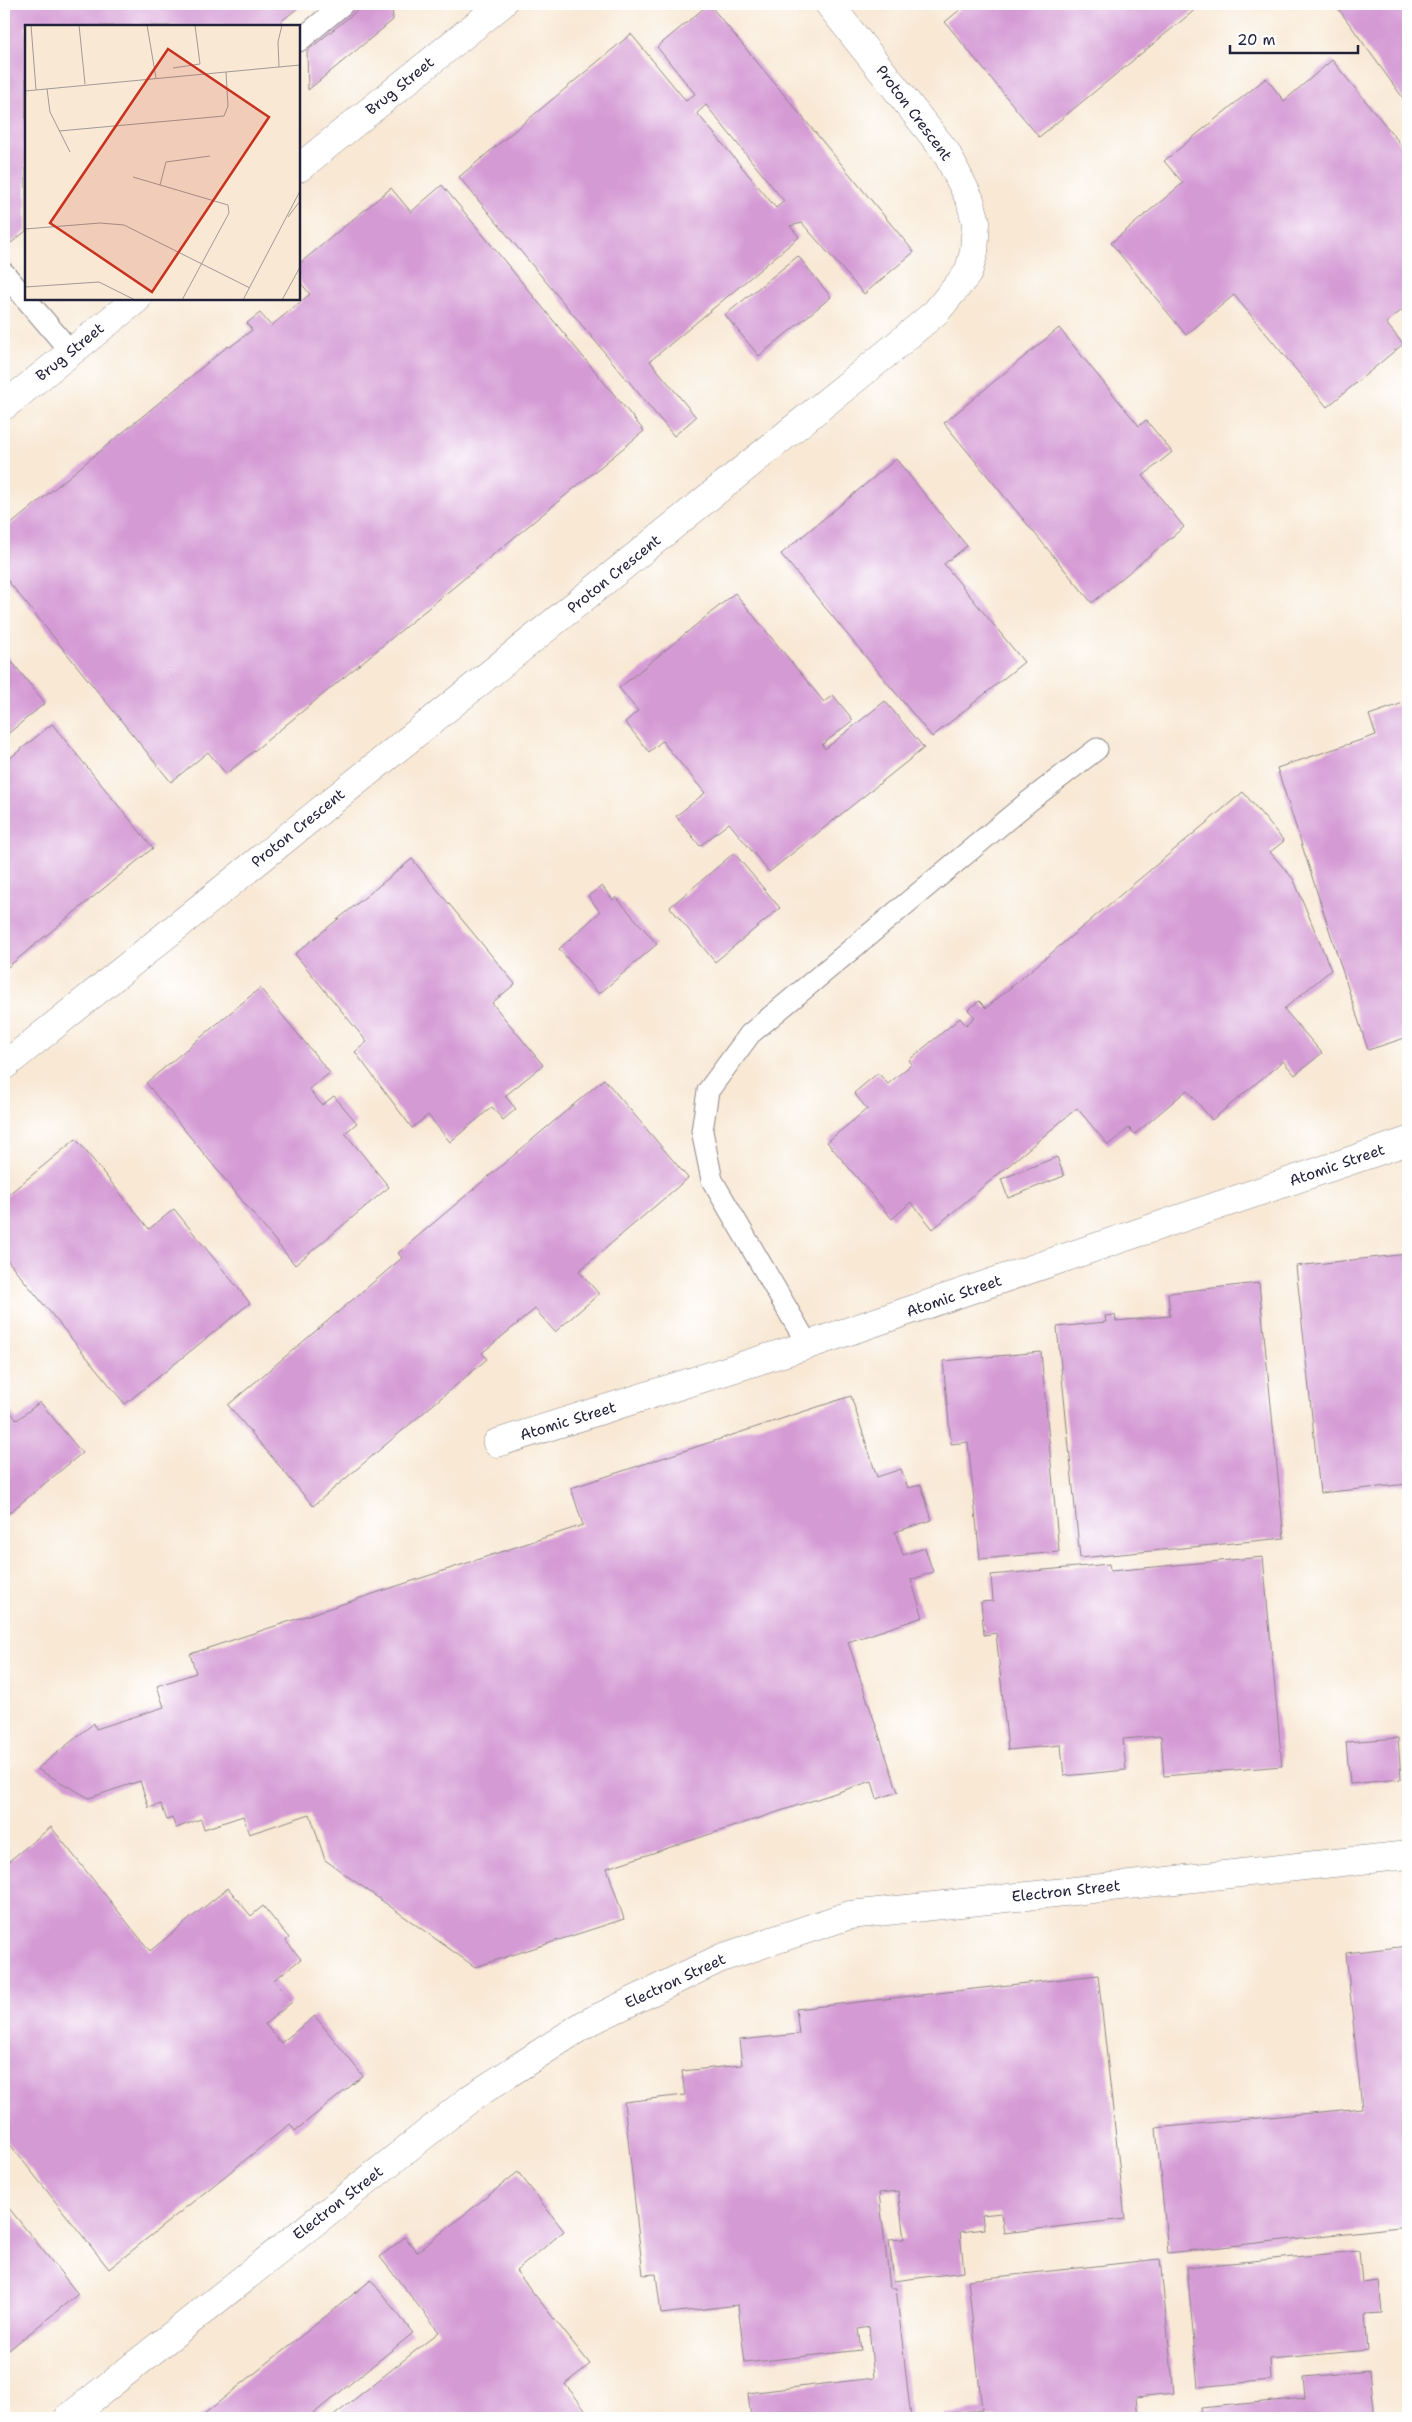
<svg xmlns="http://www.w3.org/2000/svg" width="1412" height="2422" font-family="'Shantell Sans',sans-serif">
<style>
.building{fill:#d49ad4;fill-rule:evenodd}
.lines{fill:none;stroke-linecap:round;stroke-linejoin:round}
.service-casing{stroke:#8d8588;stroke-width:23}
.minor-casing{stroke:#8d8588;stroke-width:29}
.service{stroke:#fff;stroke-width:21}
.minor{stroke:#fff;stroke-width:28}
.labels{text-anchor:middle;dominant-baseline:central;stroke-width:4.5;stroke-linejoin:round;paint-order:stroke}
.street-label{font-size:15px;fill:#22223b;stroke:#fff}
.inset-road{fill:none;stroke:#a29997;stroke-width:1}
.view{fill:#c8321e;fill-opacity:0.15;stroke:#c8321e;stroke-width:2.5}
.inset-edge{fill:none;stroke:#22223b;stroke-width:2.5}
</style>
<rect width="100%" height="100%" fill="#fff"/>
<filter id="ink" filterUnits="userSpaceOnUse"><feTurbulence type="fractalNoise" baseFrequency=".02" numOctaves="2"/><feDisplacementMap in="SourceGraphic" scale="10" xChannelSelector="R" yChannelSelector="G"/><feConvolveMatrix kernelMatrix="1 2 1 2 8 2 1 2 1" color-interpolation-filters="sRGB"/></filter>
<filter id="wash" filterUnits="userSpaceOnUse"><feTurbulence type="fractalNoise" baseFrequency=".0096" numOctaves="4" result="noise"/><feDisplacementMap in="SourceGraphic" scale="20" xChannelSelector="R" yChannelSelector="G"/><feGaussianBlur stdDeviation="1.12" result="paint"/><feColorMatrix in="noise" values="0 0 0 0 0 0 0 0 0 0 0 0 0 0 0 0 0 1.4 0 .05"/><feComposite in="paint" operator="in"/></filter>
<g filter="url(#wash)">
<rect width="100%" height="100%" fill="#f8e8d4"/>
<g id="blocks">
<g class="building">
<polygon points="4,4 303,4 275,26 26,26 26,231 11,243 4,234"/>
<polygon points="365,4 392,4 393,20 308,90 307,51"/>
<path d="M709,4L914,252L864,294L802,223L790,226L799,237L650,361L696,417L674,436L459,177L631,34L686,101L695,94L657,47ZM706,105L784,201L776,208L697,113Z"/>
<polygon points="967,4 1202,4 1039,137 945,22"/>
<polygon points="1335,4 1408,4 1408,105"/>
<polygon points="1332,60 1408,153 1408,305 1386,323 1403,344 1327,407 1234,295 1186,335 1111,243 1183,183 1164,161 1266,78 1284,101"/>
<polygon points="442,185 644,431 226,774 208,752 171,782 4,576 4,530 228,346 230,347 252,330 247,323 260,313 271,326 310,294 299,281 299,264 391,188 411,212"/>
<polygon points="798,256 831,297 759,356 725,315"/>
<polygon points="1059,328 1139,426 1146,420 1172,452 1143,476 1184,527 1092,603 944,423"/>
<polygon points="896,459 967,546 944,564 1024,662 932,737 781,554"/>
<polygon points="735,593 824,702 833,695 853,720 822,745 825,749 885,701 924,748 769,872 729,823 700,846 676,816 705,793 662,741 649,752 625,722 638,711 619,688"/>
<polygon points="4,652 45,703 4,737"/>
<polygon points="1406,702 1408,709 1408,1037 1368,1050 1277,768 1376,735 1369,715"/>
<polygon points="52,724 153,848 4,970 4,763"/>
<polygon points="1243,792 1284,841 1270,852 1294,880 1331,970 1284,1009 1322,1053 1295,1075 1283,1061 1212,1120 1187,1090 1135,1134 1129,1128 1108,1145 1077,1108 933,1229 911,1202 892,1219 827,1142 867,1109 854,1093 878,1073 888,1084 912,1064 909,1060 960,1018 966,1025 975,1017 968,1010 979,1001 986,1008"/>
<polygon points="734,853 780,908 715,962 670,907"/>
<polygon points="412,859 515,984 492,1003 543,1065 505,1096 516,1109 503,1120 492,1107 450,1142 428,1115 412,1128 355,1052 367,1042 295,954"/>
<polygon points="602,886 613,900 616,897 657,944 599,994 559,949 600,912 588,896"/>
<polygon points="260,988 330,1073 309,1089 322,1105 334,1096 357,1123 345,1133 389,1187 295,1265 146,1083"/>
<polygon points="604,1079 688,1178 579,1271 599,1294 555,1332 535,1309 482,1353 487,1359 313,1506 228,1405 402,1258 398,1253"/>
<polygon points="76,1139 149,1229 174,1209 250,1303 125,1404 4,1256 4,1198"/>
<polygon points="1057,1157 1064,1176 1008,1198 1001,1179"/>
<polygon points="1408,1254 1408,1484 1320,1493 1296,1266"/>
<polygon points="1259,1283 1284,1538 1080,1558 1057,1327 1106,1322 1105,1316 1115,1315 1116,1321 1170,1316 1168,1293"/>
<polygon points="1041,1352 1059,1552 980,1559 968,1442 951,1444 943,1361"/>
<polygon points="851,1396 877,1477 901,1469 908,1488 921,1485 932,1520 895,1532 903,1555 925,1548 933,1572 911,1580 923,1617 848,1642 898,1792 877,1799 872,1781 607,1868 624,1919 475,1967 325,1860 310,1814 249,1834 243,1816 204,1829 201,1819 176,1828 172,1818 167,1820 161,1804 149,1808 140,1781 89,1798 37,1769 94,1723 96,1729 164,1707 157,1686 196,1673 190,1654 583,1525 571,1488"/>
<polygon points="40,1402 82,1453 4,1517 4,1404 17,1420"/>
<polygon points="1263,1557 1282,1766 1164,1776 1161,1736 1123,1739 1126,1770 1064,1776 1061,1745 1008,1750 996,1633 984,1635 981,1602 993,1601 991,1575 1109,1564 1110,1571"/>
<polygon points="1398,1738 1401,1779 1350,1784 1346,1742"/>
<polygon points="51,1827 150,1951 228,1888 251,1916 263,1906 289,1938 286,1941 301,1959 274,1980 292,2002 265,2024 281,2043 315,2016 363,2076 295,2131 290,2124 109,2269 4,2137 4,1865"/>
<polygon points="1408,1946 1408,2226 1168,2253 1156,2128 1362,2108 1346,1953"/>
<polygon points="1098,1975 1125,2219 1004,2233 1001,2213 982,2215 984,2229 960,2232 964,2272 894,2281 889,2240 904,2239 898,2191 879,2193 890,2288 896,2288 911,2418 751,2418 748,2393 874,2378 869,2327 858,2329 861,2350 745,2363 738,2305 661,2314 656,2274 643,2275 624,2102 685,2095 682,2071 742,2065 739,2040 799,2034 796,2009"/>
<polygon points="518,2172 564,2231 516,2271 590,2364 565,2384 592,2418 331,2418 439,2332 380,2257 405,2237 417,2252"/>
<polygon points="4,2202 78,2294 4,2354"/>
<polygon points="1359,2251 1362,2283 1379,2281 1382,2313 1365,2314 1368,2350 1270,2359 1271,2380 1198,2387 1187,2267"/>
<polygon points="1160,2259 1174,2393 1136,2397 1138,2418 945,2418 944,2414 982,2410 968,2280"/>
<polygon points="371,2280 413,2333 308,2418 199,2418"/>
<polygon points="1370,2371 1375,2418 1201,2418 1200,2408 1305,2398 1303,2377"/>
</g>
</g>
</g>
<g filter="url(#ink)">
<use href="#blocks" fill-opacity="0" stroke="#8d8588" stroke-width="1"/>
<g class="lines">
<g class="service-casing">
<g id="service">
<polyline points="299,41 343,4"/>
<polyline points="4,273 71,352"/>
<polyline points="808,1345 712,1180 702,1131 708,1091 750,1034 1028,802 1097,749"/>
</g>
</g>
<g class="minor-casing">
<g id="minor">
<polyline points="299,168 502,4"/>
<polyline points="4,406 137,299"/>
<polyline points="4,1066 886,354 936,312 968,273 974,252 976,222 970,200 946,152 829,4"/>
<polyline points="497,1443 808,1345 1408,1141"/>
<polyline points="68,2418 471,2098 585,2024 721,1958 850,1915 1408,1855"/>
</g>
</g>
<use href="#service" class="service"/>
<use href="#minor" class="minor"/>
</g>
</g>
<g class="labels">
<g class="street-label">
<text transform="translate(400 86) rotate(-39)">Brug Street</text>
<text transform="translate(914 113) rotate(53)">Proton Crescent</text>
<text transform="translate(70 352) rotate(-39)">Brug Street</text>
<text transform="translate(614 574) rotate(-39)">Proton Crescent</text>
<text transform="translate(298 828) rotate(-39)">Proton Crescent</text>
<text transform="translate(1337 1165) rotate(-19)">Atomic Street</text>
<text transform="translate(954 1296) rotate(-19)">Atomic Street</text>
<text transform="translate(568 1421) rotate(-17)">Atomic Street</text>
<text transform="translate(1066 1891) rotate(-6)">Electron Street</text>
<text transform="translate(675 1981) rotate(-25)">Electron Street</text>
<text transform="translate(338 2203) rotate(-38)">Electron Street</text>
</g>
</g>
<g transform="translate(25 25)">
<rect width="275" height="275" fill="#f8e8d4"/>
<path class="inset-road" d="M6,0L11,65M54,0L60,59M122,0L131,53M254,42L253,17L257,0M148,43L175,39L170,0M22,64L25,87L45,127M0,66L275,40M34,106L199,91L203,81L201,47M108,152L203,180L204,188L157,275M135,160L141,137L185,131M263,192L275,176M0,204L75,198L99,200L225,263M0,262L74,257L110,275M218,275L275,166M257,275L275,242"/>
<path class="view" d="M143,24L244,92L127,267L25,198Z"/>
<rect width="275" height="275" class="inset-edge"/>
</g>
<rect width="1412" height="2422" fill="none" stroke="#fff" stroke-width="20"/>
<path d="M1230 45v8h128v-8" fill="none" stroke="#22223b" stroke-width="2.5"/>
<text x="1237" y="45" font-size="15" fill="#22223b" stroke="#ffffff" stroke-width="4" paint-order="stroke">20 m</text>
</svg>
